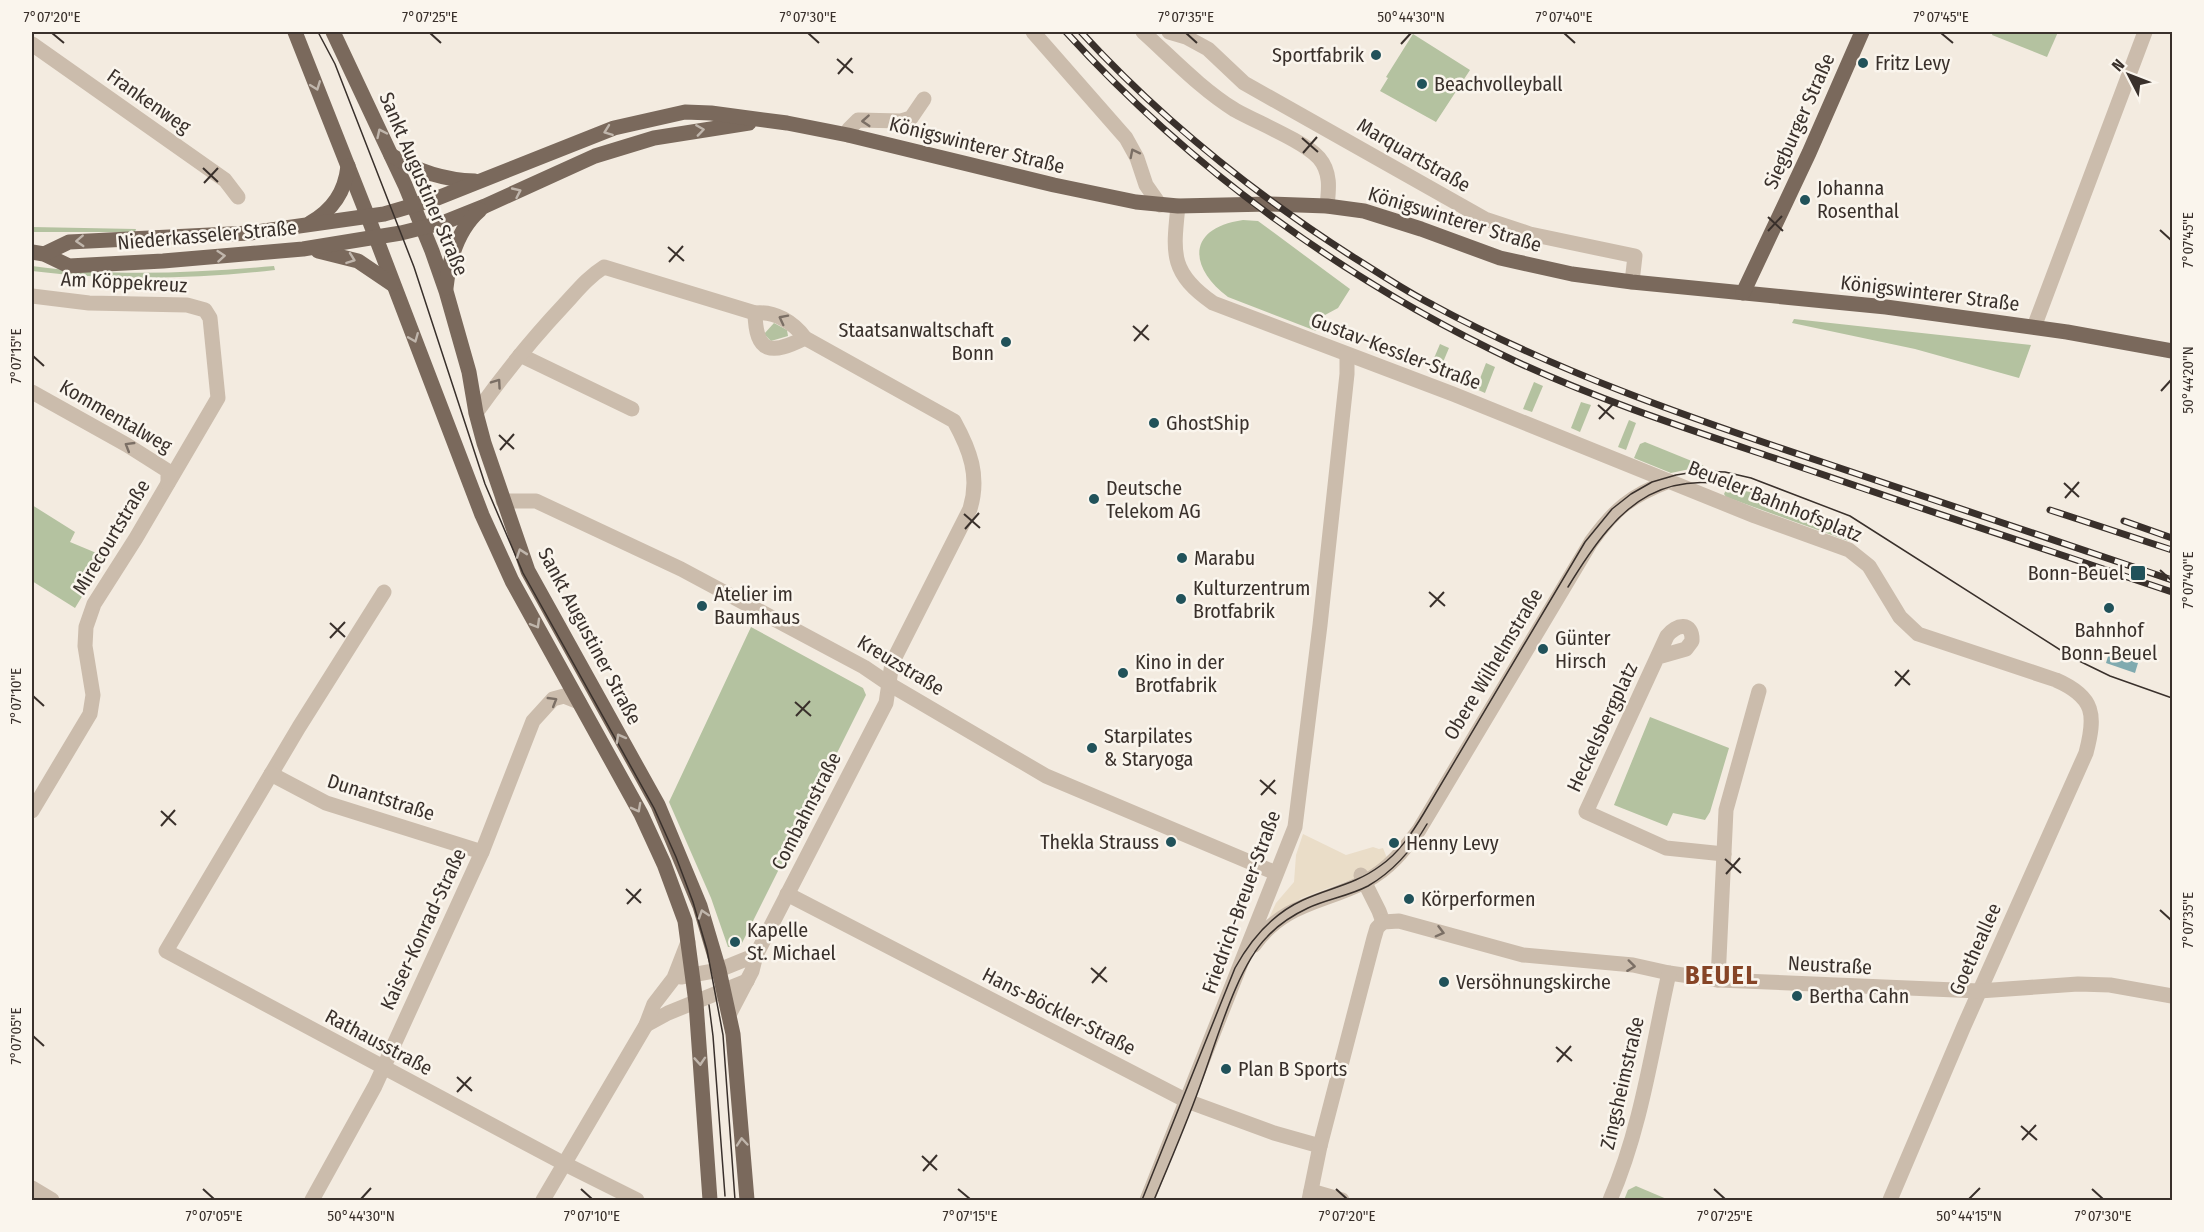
<svg xmlns="http://www.w3.org/2000/svg" width="2204" height="1232" font-family="'Fira Sans Condensed',sans-serif">
<style>
.green{fill:#b4c2a0}
.plaza{fill:#eaddc8}
.water{fill:#80aaaf}
.lines{fill:none;stroke-linecap:round;stroke-linejoin:round}
.minor{stroke:#cbbcac;stroke-width:15}
.major{stroke:#7a695c;stroke-width:15}
.tram{stroke:#39302b;stroke-width:1.5}
.rail-casing{stroke:#39302b;stroke-width:7}
.rail{stroke:#faf5ed;stroke-width:4.5;stroke-dasharray:14;stroke-linecap:butt}
.oneway{stroke:#c0b6ac}
.oneway2{stroke:#7b6f65}
.ticks{fill:none;stroke:#39302b;stroke-width:2}
.poi-dot{fill:#21525a;stroke:#faf5ed;stroke-width:2}
.labels{text-anchor:middle;dominant-baseline:central;stroke-width:5;stroke-linejoin:round;paint-order:stroke}
.poi-label{font-size:20px;fill:#39302b;stroke:#faf5ed;text-anchor:start}
.street-label{font-size:20px;fill:#39302b;stroke:#faf5ed}
.district-label{font-size:26px;font-weight:bold;letter-spacing:1.5px;fill:#864426;stroke:#faf5ed}
.neatline{fill:none;stroke:#39302b;stroke-width:2}
.ticks-label{font-size:15px;text-anchor:middle;fill:#39302b}
</style>
<rect width="100%" height="100%" fill="#f3ebe0"/>
<g class="green">
<polygon points="1993,32 2058,32 2047,57 1992,35"/>
<polygon points="1413,34 1470,70 1436,122 1380,91 1388,78 1386,77"/>
<path d="M1243,220L1258,221L1350,289L1338,308L1325,315L1316,331L1228,297C1188,267 1187,228 1243,220Z"/>
<polygon points="32,227 136,229 135,232 32,232"/>
<path d="M32,266C113,277 192,273 274,266L275,270C194,279 113,281 32,271Z"/>
<polygon points="1794,319 2031,345 2019,378 1915,349 1792,323"/>
<polygon points="774,323 787,330 788,336 771,341 764,334"/>
<polygon points="1440,344 1449,348 1438,374 1429,370"/>
<polygon points="1486,363 1495,367 1485,393 1476,389"/>
<polygon points="1534,382 1543,386 1532,412 1523,409"/>
<polygon points="1581,402 1591,405 1580,432 1571,428"/>
<polygon points="1629,420 1636,423 1626,450 1618,447"/>
<polygon points="1645,442 1704,466 1671,473 1634,458 1640,444"/>
<path d="M1727,488C1771,494 1818,511 1857,533L1851,542L1726,497L1724,494Z"/>
<polygon points="32,505 75,532 70,542 106,557 75,608 32,581"/>
<polygon points="751,627 863,688 866,695 740,947 728,947 711,898 669,802"/>
<polygon points="1650,717 1729,748 1710,812 1705,820 1673,813 1667,826 1614,805"/>
<polygon points="1636,1186 1669,1200 1624,1200 1628,1190"/>
</g>
<polygon class="plaza" points="1303,834 1346,855 1373,847 1379,849 1383,848 1387,858 1372,870 1355,878 1302,898 1269,918 1276,903 1294,882 1296,855"/>
<polygon class="water" points="2109,653 2138,663 2135,673 2106,663"/>
<g class="lines">
<g class="minor">
<polyline points="1033,32 1126,138 1137,158 1146,185 1160,205"/>
<path d="M1143,32C1172,58 1201,89 1235,110C1256,122 1304,141 1319,158C1331,172 1329,189 1327,206"/>
<polyline points="1169,32 1186,37 1208,49 1244,83 1485,219 1530,234 1635,256 1632,282"/>
<polyline points="32,44 225,180 238,197"/>
<polyline points="848,135 849,129 858,120 901,121 911,118 924,99"/>
<path d="M1178,206C1173,254 1170,273 1213,303L1453,394L1755,516L1849,550L1869,566L1900,617L1918,634L2056,680C2095,697 2096,715 2086,753L1964,1026L1890,1200"/>
<polyline points="32,296 89,303 187,305 205,310 210,318 218,398 136,538 94,604 86,627 85,646 93,695 90,714 32,811"/>
<path d="M755,313C756,354 771,355 805,338"/>
<polyline points="2034,327 2145,32"/>
<polyline points="520,355 632,409"/>
<polyline points="32,392 127,445 168,471 168,483"/>
<path d="M476,413C503,375 532,339 564,305C577,291 588,277 604,267L755,313C775,311 793,322 805,338L954,421C970,450 980,476 970,509L892,663L886,703L756,955L752,971L730,1013"/>
<polyline points="503,501 536,501 681,569 864,667 889,684 1046,776 1276,873"/>
<polyline points="384,592 299,727 166,951 563,1163 637,1200"/>
<path d="M1658,657L1686,649L1692,641C1693,621 1676,624 1667,636L1586,812L1666,848L1724,854"/>
<polyline points="271,774 326,803 482,852"/>
<polyline points="1361,875 1379,911 1383,922"/>
<polyline points="787,894 1187,1101 1274,1133 1320,1146"/>
<polyline points="1383,922 1399,921 1523,955 1633,965 1669,973 1718,980 1979,991 2078,984 2110,985 2172,996"/>
<path d="M1254,945C1285,902 1324,903 1366,881C1389,869 1404,850 1419,830L1591,542C1615,509 1630,496 1669,481"/>
<polyline points="681,977 719,970 756,955"/>
<polyline points="1718,980 1726,810 1759,691"/>
<polyline points="646,1025 668,1013 747,981"/>
<polyline points="32,1188 52,1200"/>
<polyline points="1311,1191 1342,1200"/>
<polyline points="312,1200 375,1086 482,852 533,721 553,699 564,696 579,702"/>
<polyline points="543,1200 646,1025 654,1004 674,978 688,942"/>
<polyline points="1147,1200 1295,827 1320,625 1347,374 1347,355"/>
<polyline points="1309,1200 1320,1146 1374,938 1377,928 1383,922"/>
<path d="M1610,1200C1641,1129 1652,1049 1669,973"/>
</g>
<g class="major">
<polyline points="295,32 368,217 482,515 512,581 641,814 664,864 685,921 696,1003 710,1200"/>
<polyline points="333,32 405,185 432,251 446,291 469,372 476,413 484,443 528,571 658,805 700,906 719,970 733,1034 747,1200"/>
<path d="M391,155C418,172 444,180 475,181"/>
<path d="M310,223C333,210 345,192 348,166"/>
<polyline points="318,251 358,261 392,284"/>
<polyline points="32,252 44,254 69,266 163,261 303,249 401,233 445,222 485,206 595,156 654,138 749,123"/>
<polyline points="44,254 69,242 250,233 384,214 435,199 614,128 685,112 711,113 787,123 848,135 1054,185 1136,202 1178,206 1270,204 1327,206 1364,211 1421,229 1500,258 1572,274 1632,282 1886,307 2067,332 2172,351"/>
<path d="M446,288C449,260 458,229 480,210"/>
<polyline points="1743,293 1809,153 1862,32"/>
</g>
<g class="tram">
<polyline points="318,32 335,64 414,267 485,484 523,573 654,808 676,857 693,902 707,950 723,1035 735,1200"/>
<path d="M1568,587C1622,498 1663,462 1770,494"/>
<polyline points="709,1005 713,1036 725,1196"/>
<path d="M1142,1200L1235,968C1251,939 1272,914 1303,900C1329,888 1356,884 1380,866C1399,853 1412,833 1424,813L1585,542L1612,509L1631,494L1652,482L1676,475L1701,471L1725,472L1751,478L1850,516L2073,658L2110,676L2172,698"/>
<path d="M1154,1200C1170,1162 1186,1125 1200,1086C1216,1044 1236,968 1267,937C1278,925 1293,915 1308,908C1327,899 1349,896 1368,886C1394,871 1412,850 1427,824"/>
</g>
<g class="rail-casing">
<g id="rail">
<path d="M1066,32C1192,170 1347,282 1517,362C1599,400 1685,428 1771,457C1904,503 2039,547 2172,592"/>
<path d="M1081,32C1161,119 1253,193 1353,257C1379,273 1405,291 1433,305C1555,371 1687,417 1819,461C1936,501 2055,540 2172,580"/>
<polyline points="2050,510 2172,550"/>
<polyline points="2124,521 2172,538"/>
</g>
</g>
<use href="#rail" class="rail"/>
</g>
<defs><path id="oneway-chevron" d="M-2-3.5L2.5 0L-2 3.5" fill="none" stroke-width="1.6" stroke-linecap="round" stroke-linejoin="round" transform="scale(1.5)"/></defs>
<g class="oneway">
<use href="#oneway-chevron" transform="translate(316 86) rotate(69)"/>
<use href="#oneway-chevron" transform="translate(700 130) rotate(-8)"/>
<use href="#oneway-chevron" transform="translate(608 131) rotate(160)"/>
<use href="#oneway-chevron" transform="translate(381 133) rotate(-115)"/>
<use href="#oneway-chevron" transform="translate(517 192) rotate(-25)"/>
<use href="#oneway-chevron" transform="translate(80 241) rotate(177)"/>
<use href="#oneway-chevron" transform="translate(221 256) rotate(-5)"/>
<use href="#oneway-chevron" transform="translate(351 259) rotate(20)"/>
<use href="#oneway-chevron" transform="translate(414 338) rotate(68)"/>
<use href="#oneway-chevron" transform="translate(521 553) rotate(-109)"/>
<use href="#oneway-chevron" transform="translate(536 624) rotate(60)"/>
<use href="#oneway-chevron" transform="translate(620 738) rotate(-119)"/>
<use href="#oneway-chevron" transform="translate(637 808) rotate(62)"/>
<use href="#oneway-chevron" transform="translate(703 914) rotate(-108)"/>
<use href="#oneway-chevron" transform="translate(700 1061) rotate(86)"/>
<use href="#oneway-chevron" transform="translate(742 1142) rotate(-95)"/>
</g>
<g class="oneway2">
<use href="#oneway-chevron" transform="translate(866 121) rotate(176)"/>
<use href="#oneway-chevron" transform="translate(1134 153) rotate(-117)"/>
<use href="#oneway-chevron" transform="translate(783 319) rotate(-153)"/>
<use href="#oneway-chevron" transform="translate(497 383) rotate(-55)"/>
<use href="#oneway-chevron" transform="translate(129 446) rotate(-149)"/>
<use href="#oneway-chevron" transform="translate(553 701) rotate(-31)"/>
<use href="#oneway-chevron" transform="translate(1440 932) rotate(15)"/>
<use href="#oneway-chevron" transform="translate(1631 966) rotate(7)"/>
</g>
<path class="ticks" d="M52,33L64,43M430,33L441,43M808,33L819,43M1186,33L1197,43M1564,33L1575,43M1941,33L1953,43M1401,44L1411,33M837,59L853,73M838,74L852,58M1302,138L1318,152M1303,153L1317,137M203,168L218,182M204,183L218,168M1768,217L1783,231M2160,230L2171,240M1768,231L1782,216M668,247L684,261M669,262L683,246M1133,326L1149,340M1134,341L1148,325M33,356L44,366M2161,391L2171,380M1598,405L1614,419M1599,419L1613,404M499,435L514,449M500,450L514,434M2064,483L2079,497M2065,498L2079,482M964,514L980,528M965,529L979,513M2160,570L2171,580M1429,592L1445,606M1430,607L1444,592M330,623L345,637M330,638L345,622M1895,671L1910,685M1895,686L1909,670M33,696L44,706M795,702L811,716M796,716L810,701M1260,780L1276,794M1261,795L1275,780M161,811L176,825M161,826L175,810M1725,859L1741,873M1726,874L1740,858M626,889L641,903M627,904L641,889M2160,910L2171,920M1091,968L1107,982M1092,983L1106,967M33,1036L44,1046M1556,1047L1572,1061M1557,1062L1571,1046M457,1077L472,1091M457,1092L471,1077M2021,1126L2037,1140M2022,1140L2036,1125M922,1156L937,1170M923,1171L937,1155M203,1189L214,1199M581,1189L592,1199M958,1189L970,1199M1336,1189L1347,1199M1714,1189L1725,1199M2092,1189L2103,1199M361,1199L371,1188M1969,1199L1980,1188"/>
<g class="poi-dot">
<circle cx="1376" cy="55" r="6"/>
<circle cx="1863" cy="63" r="6"/>
<circle cx="1422" cy="84" r="6"/>
<circle cx="1805" cy="200" r="6"/>
<circle cx="1006" cy="342" r="6"/>
<circle cx="1154" cy="423" r="6"/>
<circle cx="1094" cy="499" r="6"/>
<circle cx="1182" cy="558" r="6"/>
<rect x="2130" y="565" width="16" height="16" rx="3"/>
<circle cx="1181" cy="599" r="6"/>
<circle cx="702" cy="606" r="6"/>
<circle cx="2109" cy="608" r="6"/>
<circle cx="1543" cy="649" r="6"/>
<circle cx="1123" cy="673" r="6"/>
<circle cx="1092" cy="748" r="6"/>
<circle cx="1171" cy="842" r="6"/>
<circle cx="1394" cy="843" r="6"/>
<circle cx="1409" cy="899" r="6"/>
<circle cx="735" cy="942" r="6"/>
<circle cx="1444" cy="982" r="6"/>
<circle cx="1797" cy="996" r="6"/>
<circle cx="1226" cy="1069" r="6"/>
</g>
<g class="labels">
<g class="poi-label">
<text x="1364" y="55" text-anchor="end">Sportfabrik</text>
<text x="1875" y="63">Fritz Levy</text>
<text x="1434" y="84">Beachvolleyball</text>
<text x="1817" y="188">Johanna<tspan x="1817" dy="23">Rosenthal</tspan></text>
<text x="994" y="330" text-anchor="end">Staatsanwaltschaft<tspan x="994" dy="23">Bonn</tspan></text>
<text x="1166" y="423">GhostShip</text>
<text x="1106" y="488">Deutsche<tspan x="1106" dy="23">Telekom AG</tspan></text>
<text x="1194" y="558">Marabu</text>
<text x="2124" y="573" text-anchor="end">Bonn-Beuel</text>
<text x="1193" y="588">Kulturzentrum<tspan x="1193" dy="23">Brotfabrik</tspan></text>
<text x="714" y="594">Atelier im<tspan x="714" dy="23">Baumhaus</tspan></text>
<text x="2109" y="630" text-anchor="middle">Bahnhof<tspan x="2109" dy="23">Bonn-Beuel</tspan></text>
<text x="1555" y="638">Günter<tspan x="1555" dy="23">Hirsch</tspan></text>
<text x="1135" y="662">Kino in der<tspan x="1135" dy="23">Brotfabrik</tspan></text>
<text x="1104" y="736">Starpilates<tspan x="1104" dy="23">&amp; Staryoga</tspan></text>
<text x="1159" y="842" text-anchor="end">Thekla Strauss</text>
<text x="1406" y="843">Henny Levy</text>
<text x="1421" y="899">Körperformen</text>
<text x="747" y="930">Kapelle<tspan x="747" dy="23">St. Michael</tspan></text>
<text x="1456" y="982">Versöhnungskirche</text>
<text x="1809" y="996">Bertha Cahn</text>
<text x="1238" y="1069">Plan B Sports</text>
</g>
<g class="street-label">
<text transform="translate(149 101) rotate(35)">Frankenweg</text>
<text transform="translate(1799 121) rotate(-66)">Siegburger Straße</text>
<text transform="translate(977 145) rotate(14)">Königswinterer Straße</text>
<text transform="translate(1414 155) rotate(30)">Marquartstraße</text>
<text transform="translate(424 184) rotate(67)">Sankt Augustiner Straße</text>
<text transform="translate(1455 219) rotate(17)">Königswinterer Straße</text>
<text transform="translate(207 235) rotate(-5)">Niederkasseler Straße</text>
<text transform="translate(124 282) rotate(3)">Am Köppekreuz</text>
<text transform="translate(1930 293) rotate(7)">Königswinterer Straße</text>
<text transform="translate(1396 351) rotate(21)">Gustav-Kessler-Straße</text>
<text transform="translate(116 416) rotate(30)">Kommentalweg</text>
<text transform="translate(1775 501) rotate(22)">Beueler Bahnhofsplatz</text>
<text transform="translate(111 537) rotate(-59)">Mirecourtstraße</text>
<text transform="translate(590 636) rotate(62)">Sankt Augustiner Straße</text>
<text transform="translate(1493 664) rotate(-59)">Obere Wilhelmstraße</text>
<text transform="translate(901 665) rotate(31)">Kreuzstraße</text>
<text transform="translate(1602 727) rotate(-65)">Heckelsbergplatz</text>
<text transform="translate(381 797) rotate(18)">Dunantstraße</text>
<text transform="translate(806 811) rotate(-63)">Combahnstraße</text>
<text transform="translate(1241 902) rotate(-70)">Friedrich-Breuer-Straße</text>
<text transform="translate(423 929) rotate(-65)">Kaiser-Konrad-Straße</text>
<text transform="translate(1975 949) rotate(-66)">Goetheallee</text>
<text transform="translate(1830 965) rotate(3)">Neustraße</text>
<text transform="translate(1059 1011) rotate(27)">Hans-Böckler-Straße</text>
<text transform="translate(379 1042) rotate(28)">Rathausstraße</text>
<text transform="translate(1622 1083) rotate(-77)">Zingsheimstraße</text>
</g>
<g class="district-label">
<text x="1722" y="975">BEUEL</text>
</g>
</g>
<rect width="2204" height="1232" fill="none" stroke="#faf5ed" stroke-width="66"/>
<g transform="translate(2129 75) rotate(312)" stroke="#faf5ed" stroke-width="4.5" paint-order="stroke">
<path d="M0-4.5L10 22L0 15L-10 22Z" fill="#39302b"/>
<text y="-9" font-size="16" font-weight="bold" text-anchor="middle" fill="#39302b">N</text>
</g>
<rect x="33" y="33" width="2138" height="1166" class="neatline"/>
<g class="ticks-label">
<text x="52" y="22">7°07'20"E</text>
<text x="430" y="22">7°07'25"E</text>
<text x="808" y="22">7°07'30"E</text>
<text x="1186" y="22">7°07'35"E</text>
<text x="1411" y="22">50°44'30"N</text>
<text x="1564" y="22">7°07'40"E</text>
<text x="1941" y="22">7°07'45"E</text>
<text transform="translate(2188 240) rotate(-90)" y="5">7°07'45"E</text>
<text transform="translate(16 356) rotate(-90)" y="5">7°07'15"E</text>
<text transform="translate(2188 380) rotate(-90)" y="5">50°44'20"N</text>
<text transform="translate(2188 580) rotate(-90)" y="5">7°07'40"E</text>
<text transform="translate(16 696) rotate(-90)" y="5">7°07'10"E</text>
<text transform="translate(2188 920) rotate(-90)" y="5">7°07'35"E</text>
<text transform="translate(16 1036) rotate(-90)" y="5">7°07'05"E</text>
<text x="214" y="1221">7°07'05"E</text>
<text x="361" y="1221">50°44'30"N</text>
<text x="592" y="1221">7°07'10"E</text>
<text x="970" y="1221">7°07'15"E</text>
<text x="1347" y="1221">7°07'20"E</text>
<text x="1725" y="1221">7°07'25"E</text>
<text x="1969" y="1221">50°44'15"N</text>
<text x="2103" y="1221">7°07'30"E</text>
</g>
</svg>
